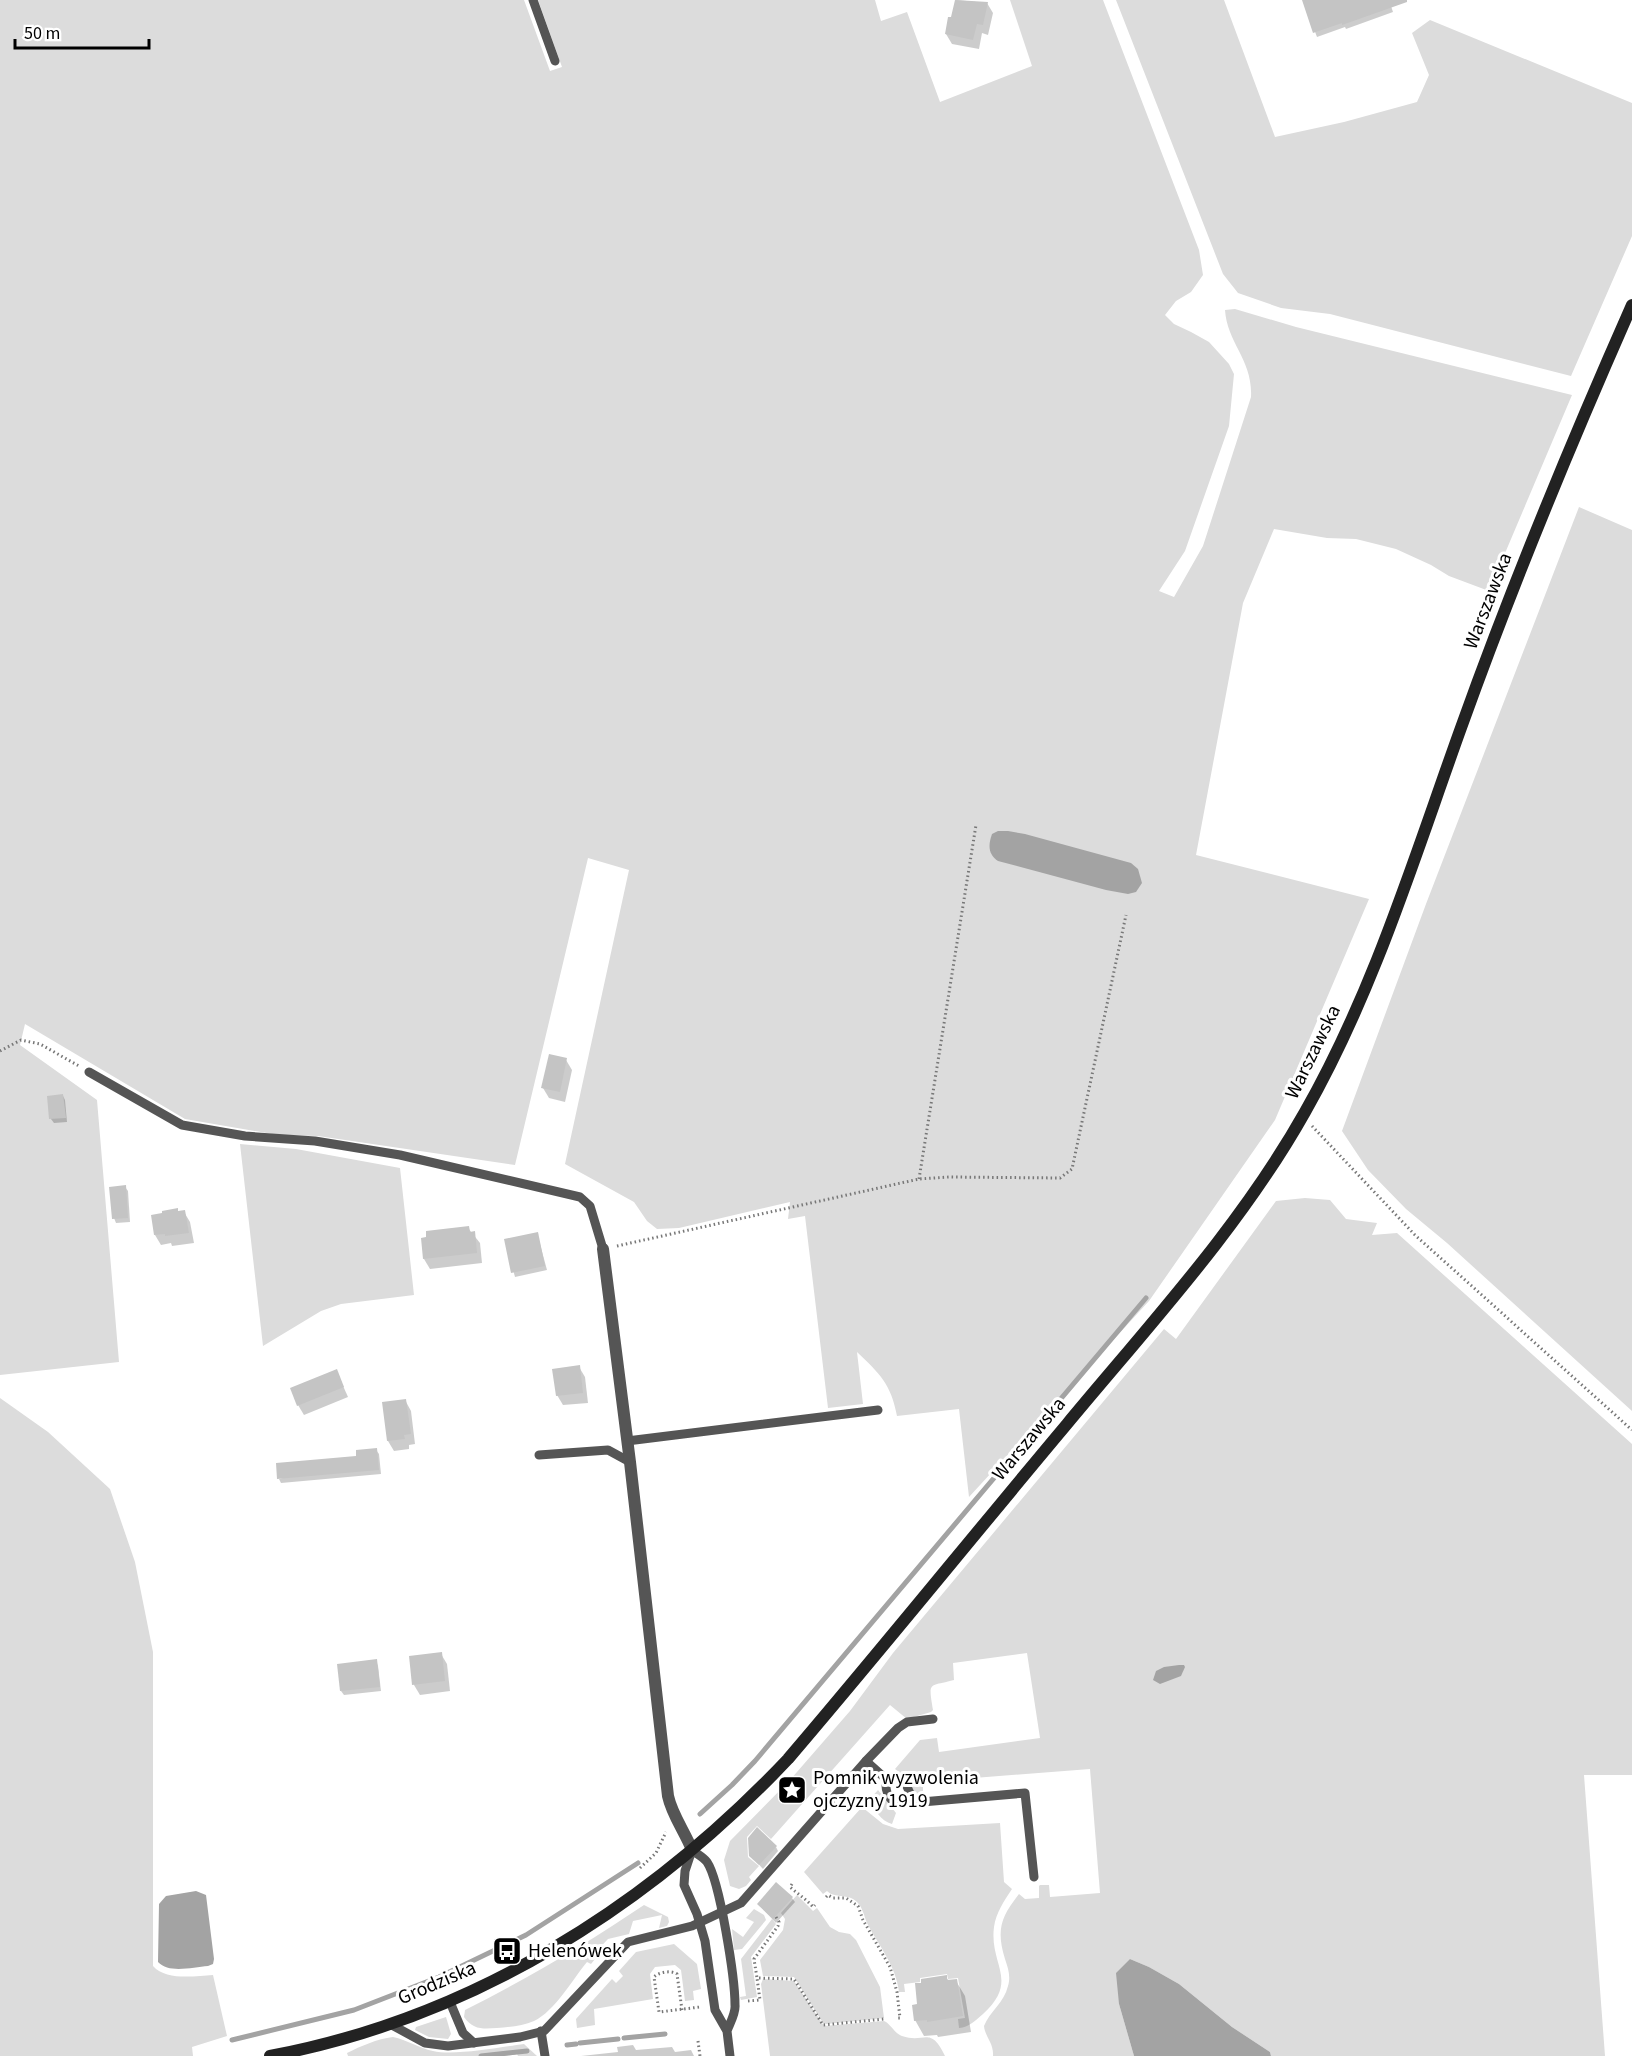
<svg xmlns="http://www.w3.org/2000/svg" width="1632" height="2056" font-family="'Source Sans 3',sans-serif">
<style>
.green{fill:#dcdcdc}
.water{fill:#a3a3a3}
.shadow{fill:#0003}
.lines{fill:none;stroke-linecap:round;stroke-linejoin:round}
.stream{stroke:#a3a3a3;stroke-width:5}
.building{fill:#c4c4c4}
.path{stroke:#777;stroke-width:3;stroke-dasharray:1.5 3;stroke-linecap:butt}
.service{stroke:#555;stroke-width:9}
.minor{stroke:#555;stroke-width:12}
.secondary{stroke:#222;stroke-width:12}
.labels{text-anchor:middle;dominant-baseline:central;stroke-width:6;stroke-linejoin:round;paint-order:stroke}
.street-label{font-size:20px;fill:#000;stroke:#fff}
.poi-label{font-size:20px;fill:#000;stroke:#fff;text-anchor:start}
</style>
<rect width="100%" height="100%" fill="#fff"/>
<g class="green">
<path d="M0,0H524L550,71L562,67L538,0H875L881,21L907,12L940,102L1032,66L1010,0H1103L1199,250L1203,275L1191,292L1176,301L1165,315L1174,324L1191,332L1209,342L1229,364L1234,374L1229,426L1185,551L1159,591L1174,597L1203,546L1251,397C1253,360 1227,343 1225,310L1235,309L1296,327L1572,395L1489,591L1449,576L1431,565L1396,549L1356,539L1327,538L1274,529L1243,603L1196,855L1369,899L1275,1120L1149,1301L969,1497L959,1409L897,1416C891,1384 880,1374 857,1352L863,1404L828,1408L805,1216L788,1219L790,1202L679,1228L657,1229L647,1221L634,1202L565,1164L629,870L588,858L515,1165L318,1136L278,1135L185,1119L25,1024L20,1045L97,1100L119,1362L0,1375Z"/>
<polygon points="1116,0 1224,0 1275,137 1344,122 1417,102 1429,75 1412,33 1430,20 1632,103 1632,236 1571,376 1330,314 1281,308 1238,293 1223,274"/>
<polygon points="1579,507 1632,530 1632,1411 1447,1243 1406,1209 1368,1170 1342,1131 1426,904"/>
<polygon points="240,1144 296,1149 400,1168 414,1295 341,1304 321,1311 263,1346"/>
<path d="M1305,1198L1330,1200L1346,1219L1377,1223L1372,1235L1397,1233L1632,1444V1775H1584L1605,2056H1271L1270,2052L1232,2027L1179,1984L1149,1967L1130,1959L1119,2004L1134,2056H993C994,2043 985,2037 984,2026C990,2011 1004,2003 1008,1986C1011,1976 1008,1968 1005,1959C996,1930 1001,1917 1019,1894L1025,1899L1039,1898V1886L1040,1885H1049L1050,1897L1100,1893L1090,1769L923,1782V1791L920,1795L913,1793L906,1777L895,1769L920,1740L937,1738L939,1752L1040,1738L1027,1653L953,1663L954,1680C929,1687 928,1680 933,1710L931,1712L907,1719L890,1705L771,1839L757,1826L747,1837L748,1857L759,1866L749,1877L751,1880L746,1886L739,1889L730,1886L724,1860L730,1841L790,1780L850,1711L893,1653L1164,1329L1176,1339L1276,1201Z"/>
<path d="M0,1398L48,1432L110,1489L135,1562L153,1652V1966C166,1981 195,1976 213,1975L227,2036L192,2047L193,2056H0Z"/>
<path d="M878,1790L896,1813L892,1824C881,1821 874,1810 870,1799Z"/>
<path d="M862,1807L883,1824L898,1829L1000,1823L1004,1882L1012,1889C1004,1901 996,1913 994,1927C989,1965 1020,1980 983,2014C975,2021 969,2027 959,2028L958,2019L965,2018L958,1978L948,1979L947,1974L920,1978V1982L904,1984L905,1992H899C896,1966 879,1946 867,1923C864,1916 863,1908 857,1902C848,1893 835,1899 827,1891L823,1894L804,1872Z"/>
<polygon points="797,1895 813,1911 817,1908 830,1927 839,1932 850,1934 856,1940 880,1987 884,2018 826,2024 823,2023 794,1977 763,1976 760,1960 783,1930 785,1919 781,1913"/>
<path d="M644,1905L668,1917L669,1922L667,1926L659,1928L662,1915L633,1921L629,1934L608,1939L593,1955L595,1959L591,1964L587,1962C572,1980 555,2011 534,2021C523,2026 509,2027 497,2028C483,2029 473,2030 464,2017L465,2010C527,1979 586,1944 644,1905Z"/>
<polygon points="754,1909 764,1915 766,1920 742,1949 734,1950 732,1929 743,1937 754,1922 746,1918"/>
<polygon points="772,1919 776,1924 751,1957 757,1997 741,2000 740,1997 746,1996 741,1959"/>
<polygon points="674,1944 697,1964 701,1989 693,1991 694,2000 685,2001 681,1970 675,1965 655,1967 650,1974 653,1999 594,2009 595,2025 577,2028 576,2019 612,1979 616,1983 623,1976 619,1971 636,1952"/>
<path d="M763,1979L794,1981L824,2026L884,2021C891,2024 894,2033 902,2036C925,2044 930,2025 945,2056H770L761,1984Z"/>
<polygon points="446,2017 451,2034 448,2039 429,2037 415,2030 416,2027"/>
<path d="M393,2037C407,2040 419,2048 433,2051C454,2056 501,2047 524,2044L537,2056H518L517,2054L506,2056H348L347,2053C361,2046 377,2039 393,2037Z"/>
</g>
<g class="water">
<path d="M998,831H1008L1025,834L1131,863L1138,869L1142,883L1136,892L1128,894L1106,890L998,861C988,854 988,845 992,834Z"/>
<polygon points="1179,1665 1184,1665 1185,1667 1181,1676 1160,1684 1153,1680 1156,1671 1164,1667"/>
<path d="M196,1891L206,1895L214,1959L213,1964L208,1966C193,1967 169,1974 158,1962L159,1904L166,1896Z"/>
<polygon points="1130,1959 1149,1967 1179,1984 1232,2027 1270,2052 1271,2056 1134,2056 1119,2004 1116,1973"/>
</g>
<g class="shadow">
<polygon points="956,0 987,3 993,13 988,35 982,33 979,49 952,44 946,34 952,19"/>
<polygon points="1303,0 1389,0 1393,12 1346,29 1345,27 1317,37"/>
<polygon points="566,1060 572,1070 565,1102 549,1098 543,1088"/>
<polygon points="63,1096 65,1100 67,1122 54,1123 51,1119 49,1097"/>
<polygon points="125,1187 128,1191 130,1222 116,1223 114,1218"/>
<polygon points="184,1212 190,1222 194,1243 172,1246 171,1243 161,1245 155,1235 164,1214"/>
<polygon points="468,1228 480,1243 482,1263 430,1269 424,1259 428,1238"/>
<polygon points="537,1233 547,1270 515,1277 505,1240"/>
<polygon points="579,1367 585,1377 588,1403 563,1405 557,1395"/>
<polygon points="336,1370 348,1397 304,1415 298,1405"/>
<polygon points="405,1400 411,1411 415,1444 409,1445 409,1449 394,1451 388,1441 384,1403"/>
<polygon points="376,1450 379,1454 381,1474 281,1483 279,1479 358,1457"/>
<polygon points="441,1654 447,1664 450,1691 420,1695 414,1685 411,1658"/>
<polygon points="376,1661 378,1666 381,1691 344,1695 341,1691"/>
<polygon points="776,1847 778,1851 763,1869 751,1856"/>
<polygon points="792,1898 795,1902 776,1923 758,1904"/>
<polygon points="946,1977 949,1981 956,1981 965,1996 971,2032 938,2037 937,2035 924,2036 915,2020 923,1984"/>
<polygon points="633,2045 636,2050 672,2047 675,2052 691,2050 694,2056 581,2056 618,2052 617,2047"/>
</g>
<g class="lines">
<g class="stream">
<polyline points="700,1814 732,1785 755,1761 1146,1298"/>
<polyline points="624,2038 665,2034"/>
<polyline points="232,2040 354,2010 439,1977 526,1935 638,1863"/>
<polyline points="580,2043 618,2039"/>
<polyline points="567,2045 576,2044"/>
<polyline points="481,2056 527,2051"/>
</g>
</g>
<g class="building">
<polygon points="955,0 988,2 983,25 977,24 973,40 945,34 948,17 951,17"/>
<polygon points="1302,0 1407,0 1407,2 1342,25 1342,23 1313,33"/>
<polygon points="549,1054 567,1058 560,1092 541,1088"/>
<polygon points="63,1094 66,1118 49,1119 47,1096"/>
<polygon points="126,1185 128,1218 112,1219 109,1187"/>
<polygon points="178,1208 178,1211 185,1210 189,1233 165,1236 165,1234 154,1235 151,1215 162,1213 162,1211"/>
<polygon points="469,1226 470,1232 475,1231 477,1253 423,1259 421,1238 426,1237 426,1231"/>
<polygon points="538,1232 545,1266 511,1273 504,1239"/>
<polygon points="580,1365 583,1393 556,1396 552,1369"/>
<polygon points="337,1369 344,1387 297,1406 290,1388"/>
<polygon points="406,1399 411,1434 404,1435 405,1439 387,1441 382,1402"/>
<polygon points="377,1448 379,1470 277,1479 276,1463 356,1456 356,1450"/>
<polygon points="442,1652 445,1681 412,1685 409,1656"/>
<polygon points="377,1659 380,1687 340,1691 337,1664"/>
<polygon points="757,1827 777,1846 759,1865 749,1856 748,1838"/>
<polygon points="776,1882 793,1897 773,1919 757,1904"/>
<polygon points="947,1975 947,1980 957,1979 963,2016 927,2022 927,2020 914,2021 912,2005 917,2004 915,1983 921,1983 921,1979"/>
</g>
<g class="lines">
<g class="path">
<polyline points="0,1051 21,1040 40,1044 79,1066"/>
<polyline points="1312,1126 1415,1235 1632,1430"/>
<polyline points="919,1179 976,825"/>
<polyline points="617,1246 919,1179 949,1177 1060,1178 1072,1169 1126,915"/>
<polyline points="640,1868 656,1853 666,1832"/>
<path d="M792,1884L790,1887C798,1894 806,1899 813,1907L815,1905"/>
<polyline points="826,1897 828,1895 833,1898 846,1898 858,1906 863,1920 890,1967 897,1992 900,2018 897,2018"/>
<polyline points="776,1917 779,1922 778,1926 754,1959 757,1978 794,1979 823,2025 884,2019"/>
<polyline points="748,2001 760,2000 757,1978"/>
<path d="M682,2010L677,1974C671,1970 659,1972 654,1977L659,2012L700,2007"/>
<polyline points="698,2041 700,2056"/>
</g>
<g class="service">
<polyline points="533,0 555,61"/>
<polyline points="89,1072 182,1125 245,1136 315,1141 400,1155 580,1197 590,1206 603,1249"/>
<polyline points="627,1441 878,1410"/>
<polyline points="539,1455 608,1450 630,1462"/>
<polyline points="866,1761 886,1779"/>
<path d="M886,1779C885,1790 888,1801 899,1804L1025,1793L1034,1877"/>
<polyline points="886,1779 896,1776 904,1780 914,1802"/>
<polyline points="450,2002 463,2033 474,2043"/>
<polyline points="390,2024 425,2043 448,2046 520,2037 544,2031 628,1942 692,1926 741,1903 866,1761 898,1728 907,1722 933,1719"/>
<polyline points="541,2031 545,2056"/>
<path d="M727,2031C730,2023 736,2013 735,2005C735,1979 720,1881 707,1862C703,1857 697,1854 692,1850L685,1871L684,1885L697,1914L705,1941L715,2010L727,2031L730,2056"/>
</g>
<path class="minor" d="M603,1249L630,1462L668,1796C672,1815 685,1832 692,1850"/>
<path class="secondary" d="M270,2056C472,2018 648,1907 788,1759C882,1649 973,1536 1067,1424C1150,1324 1241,1226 1305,1112C1374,991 1415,855 1462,725C1513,583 1571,443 1632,305"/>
</g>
<defs>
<g id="sight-square" transform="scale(1.5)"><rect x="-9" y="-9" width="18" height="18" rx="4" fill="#000" stroke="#fff"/><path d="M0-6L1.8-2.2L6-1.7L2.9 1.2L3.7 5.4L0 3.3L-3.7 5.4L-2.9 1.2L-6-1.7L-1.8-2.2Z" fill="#fff"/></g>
<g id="bus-square" transform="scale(1.5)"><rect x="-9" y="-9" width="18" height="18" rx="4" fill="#000" stroke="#fff"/><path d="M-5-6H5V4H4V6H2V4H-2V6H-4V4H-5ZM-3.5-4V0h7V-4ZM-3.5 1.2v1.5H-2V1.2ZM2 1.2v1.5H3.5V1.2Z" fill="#fff"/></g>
</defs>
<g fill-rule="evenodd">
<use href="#sight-square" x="792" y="1790"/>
<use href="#bus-square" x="507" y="1951"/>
</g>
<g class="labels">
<g class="street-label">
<text transform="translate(1488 601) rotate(-69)">Warszawska</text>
<text transform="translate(1313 1052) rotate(-64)">Warszawska</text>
<text transform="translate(1029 1439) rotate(-50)">Warszawska</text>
<text transform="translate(437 1983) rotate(-23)">Grodziska</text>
</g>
<g class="poi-label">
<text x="813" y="1778">Pomnik wyzwolenia<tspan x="813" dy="23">ojczyzny 1919</tspan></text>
<text x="528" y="1951">Helenówek</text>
</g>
</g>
<path d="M15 39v9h134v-9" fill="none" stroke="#000000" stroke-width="3"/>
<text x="24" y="39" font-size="18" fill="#000000" stroke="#ffffff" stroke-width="4.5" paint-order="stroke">50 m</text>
</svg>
